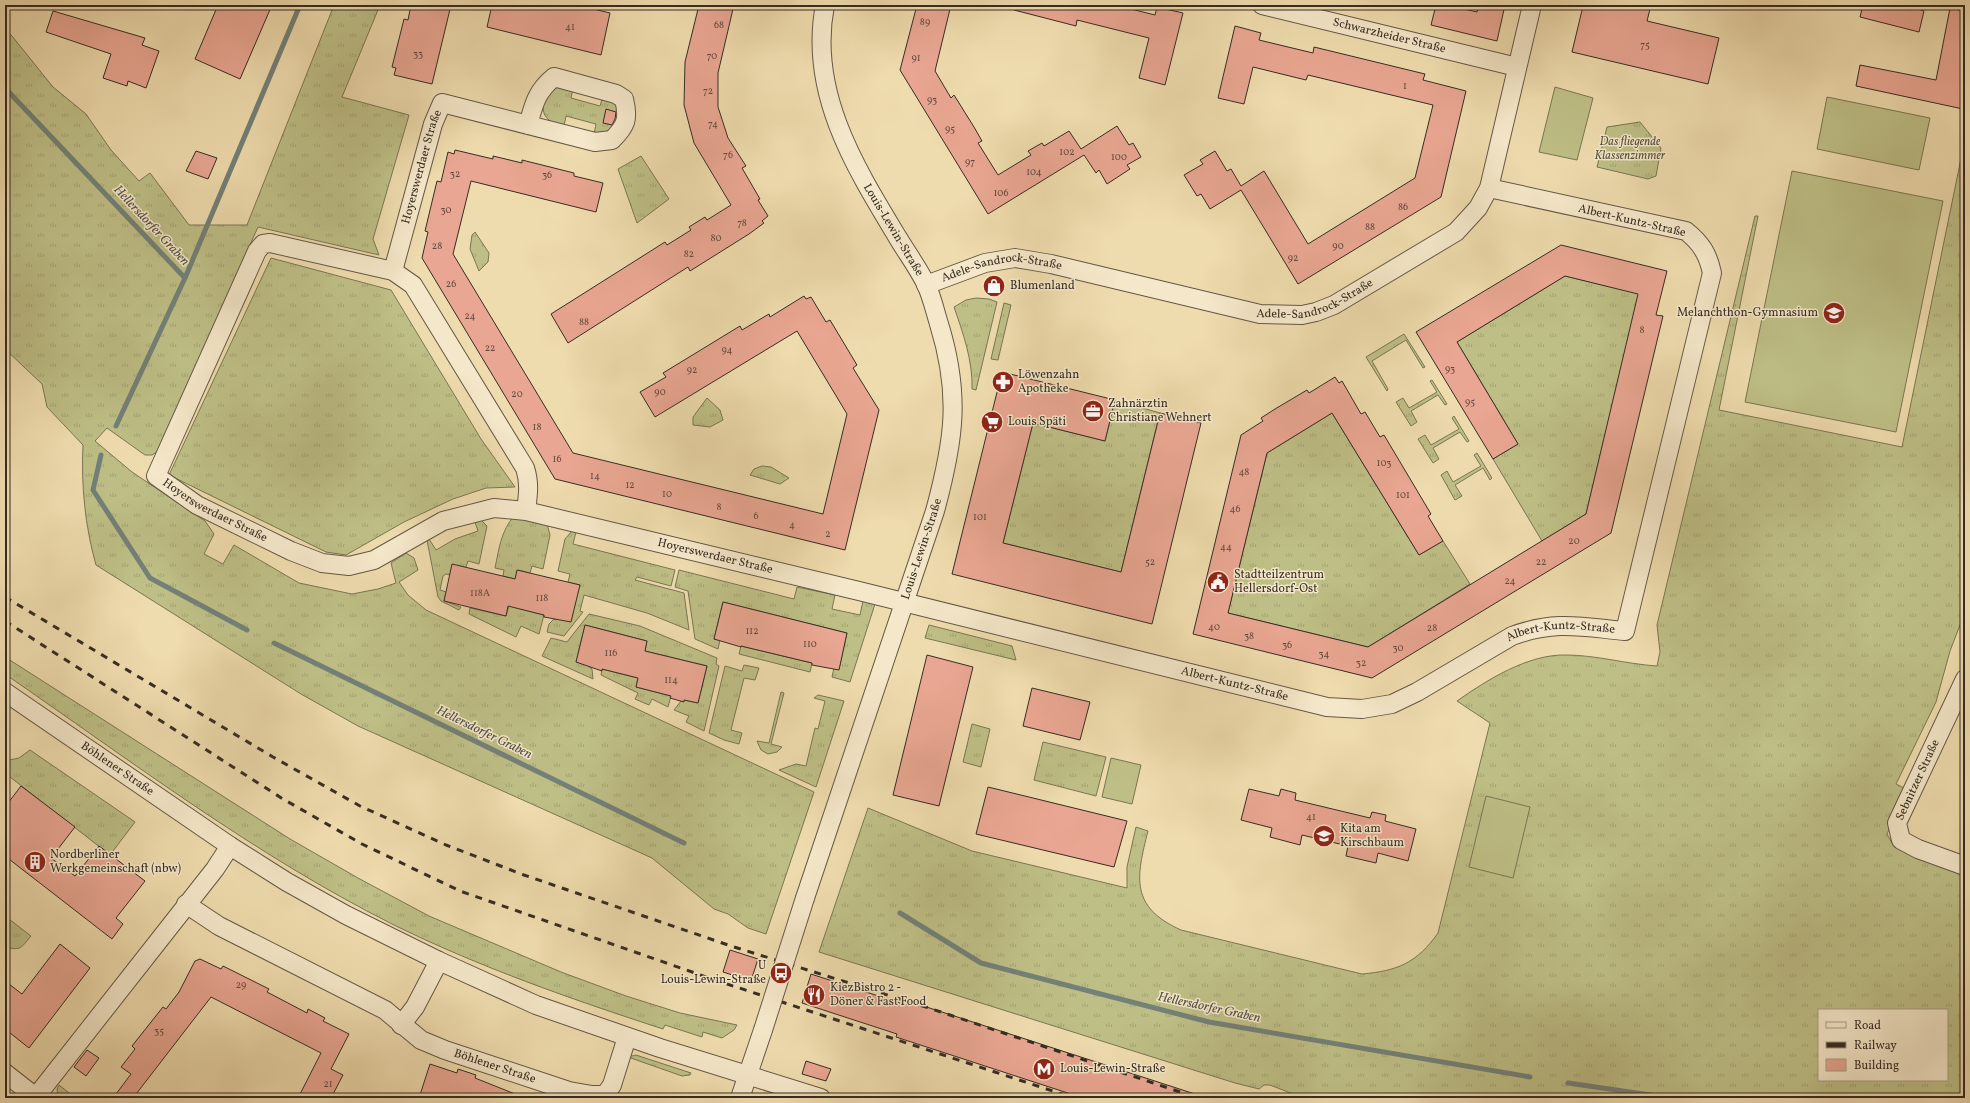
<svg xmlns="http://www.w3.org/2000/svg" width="1970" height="1103" font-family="Vollkorn,serif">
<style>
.grass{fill:url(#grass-tufts);stroke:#7a7654;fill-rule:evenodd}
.garden{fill:#bebf86;stroke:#7a7654}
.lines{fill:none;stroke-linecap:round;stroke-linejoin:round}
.stream{stroke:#738178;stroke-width:5}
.building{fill:#e9a692;stroke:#362c23}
.minor-casing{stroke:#645846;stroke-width:20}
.minor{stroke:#f5e8ca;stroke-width:18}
.rail{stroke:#362c23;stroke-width:3;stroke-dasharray:7 7;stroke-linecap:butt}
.minor-bridge-casing{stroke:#645846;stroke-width:20;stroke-linecap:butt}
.minor-bridge{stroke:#f5e8ca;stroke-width:18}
.labels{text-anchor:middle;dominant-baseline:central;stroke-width:3;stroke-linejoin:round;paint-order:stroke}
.number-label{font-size:10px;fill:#634a3f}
.street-label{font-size:12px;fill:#362c23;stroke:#f5e8ca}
.park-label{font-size:12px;font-style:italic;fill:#58513c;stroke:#f5e8ca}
.poi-label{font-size:12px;fill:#362c23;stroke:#f5e8ca;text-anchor:start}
.water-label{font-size:13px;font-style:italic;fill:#4f5046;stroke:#f5e8ca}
</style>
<defs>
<pattern id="grass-tufts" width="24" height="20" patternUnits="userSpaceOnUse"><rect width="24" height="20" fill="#bebf86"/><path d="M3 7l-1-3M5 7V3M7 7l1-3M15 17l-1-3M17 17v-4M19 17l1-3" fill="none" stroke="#a4a473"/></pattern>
</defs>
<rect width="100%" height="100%" fill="#efdcae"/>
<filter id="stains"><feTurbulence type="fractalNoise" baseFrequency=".005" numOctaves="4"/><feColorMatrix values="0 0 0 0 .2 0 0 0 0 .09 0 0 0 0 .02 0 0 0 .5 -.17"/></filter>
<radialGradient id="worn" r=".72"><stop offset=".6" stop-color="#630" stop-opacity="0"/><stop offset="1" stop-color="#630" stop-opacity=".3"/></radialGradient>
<g class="grass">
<path d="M334,5H380L342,97L409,115L373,239L379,255L258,227L157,452L152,455H145L107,428L95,441L132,472L205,521L214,534L204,554L223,564L234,545L299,583L352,594L378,589L396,583L391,563L406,553L414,558L418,570L399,582L408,595L426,610L814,792L766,934L748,928L728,914L714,909L652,858L358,726L301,694L96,565C85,526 81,485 83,445L47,407L42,384L5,349V30L12,36L53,87L86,114L111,150L139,181L150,173L189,225H247Z"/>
<path d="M561,86L573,89L571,98L600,106L603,96L611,99L622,111L616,131L594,134L596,124L566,116L564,126C560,125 555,124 552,122C534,112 547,90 561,86Z"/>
<polygon points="1640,122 1661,148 1656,176 1648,179 1597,167 1607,127"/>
<path d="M1965,139V612L1950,651L1936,702L1896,784L1906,789L1887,834L1892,843L1898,847L1965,872V1098H1295L1293,1094L1270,1085H1264L1259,1089L1235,1083L819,952L868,808L972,851L1127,888V867L1136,827L1148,831C1136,878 1130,907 1181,930L1362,974C1397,971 1417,963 1438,933L1490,723L1457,701C1487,680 1528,654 1566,655C1596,655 1626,664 1657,666L1660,652L1657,625L1755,216H1758L1719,410L1902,447ZM1819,1010H1947V1080H1819Z"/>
<polygon points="641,156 669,199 637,223 618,169"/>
<polygon points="475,232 489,253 488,262 479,271 470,249 472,235"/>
<polygon points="271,258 391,290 481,439 515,487 486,488 453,499 404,522 346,555 326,552 169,475"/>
<polygon points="1565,276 1645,295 1635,310 1586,514 1542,541 1493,459 1518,444 1457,342"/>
<path d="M976,298L989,299L997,302L976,390L972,389C973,361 963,333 954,307L966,300Z"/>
<polygon points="1004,303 1011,305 998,360 991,359"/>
<polygon points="1404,334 1425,367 1423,368 1406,340 1372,361 1388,389 1387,391 1366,357"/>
<polygon points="1432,380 1447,404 1445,405 1438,395 1411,411 1417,422 1411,426 1396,402 1403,398 1409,408 1437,392 1430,381"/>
<polygon points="707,398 720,410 723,420 710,427 693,425 693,417"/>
<polygon points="1115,400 1160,413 1121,572 1003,543 1033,423 1105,441"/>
<polygon points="1332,413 1419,555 1443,541 1470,584 1368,647 1228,613 1267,453"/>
<polygon points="1454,416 1469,441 1467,442 1460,432 1433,448 1439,459 1433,463 1418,439 1425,435 1431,445 1459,429 1452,418"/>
<polygon points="1477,453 1492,478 1490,480 1483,468 1455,485 1462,496 1455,500 1441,475 1447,471 1453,482 1481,466 1474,455"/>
<polygon points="762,466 771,467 789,478 780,484 750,475 754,469"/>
<path d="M514,516L547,524L550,535L543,569L532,566L530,573L518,570L515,579L503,576L504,570L495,568C499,549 501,531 514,516Z"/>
<polygon points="478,517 487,526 479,564 468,561 466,567 450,575 446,574 443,576 440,590 446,592 444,601 461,607 459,610 441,601 438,597 427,540 429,539 436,550 455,539 478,531 474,519"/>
<polygon points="572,531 576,532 573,544 675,570 671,586 637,577 635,580 684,593 689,630 647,613 584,595 580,611 583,612 564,636 547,632 549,624 554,619 556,620 580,585 568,582 570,574 558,571 565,539"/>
<polygon points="679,570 794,599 797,587 835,595 832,609 860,615 863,601 875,604 850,682 832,677 834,668 839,669 847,633 723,602 714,639 720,640 718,649 695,639 688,591 675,587"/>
<polygon points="509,606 544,615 539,634 521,626 516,637 469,614 470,608 506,616"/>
<polygon points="589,614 640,626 717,658 716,664 719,666 704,731 686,722 689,716 674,710 681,701 684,701 684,700 698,703 707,666 645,651 647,641 585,625 576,662 589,665 589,667 592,669 593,679 542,656 551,638 567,642"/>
<polygon points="929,625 1012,646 1016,660 925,638"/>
<polygon points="741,646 812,663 810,672 739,654"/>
<path d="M5,657L290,839L358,878L429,916L561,972L626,996L680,1013L737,1025L734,1030L722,1038L703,1032L702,1037L665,1025L663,1029C571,999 479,967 392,924C255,855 131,761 5,674Z"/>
<polygon points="744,665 759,668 755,680 744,678 731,730 742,733 739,744 724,740 709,733 725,666 742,671"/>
<polygon points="602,669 638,678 636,687 671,696 668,707 652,699 649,705 635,699 638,693 601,675"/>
<polygon points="781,692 784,693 771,744 782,747 777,752 768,754 761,750 757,741 769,743"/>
<polygon points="818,695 844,701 816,787 779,770 796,764 806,766 815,728 818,729 825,701 814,698"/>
<polygon points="972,724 990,729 981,767 963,762"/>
<polygon points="1043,742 1106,757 1096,796 1034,780"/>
<polygon points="30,750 135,822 110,855 5,773 5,761 19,758"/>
<path d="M5,916L31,936C21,948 21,951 5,947Z"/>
<polygon points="636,1055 691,1073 690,1075 682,1076 628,1057"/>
<polygon points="59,1085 73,1096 74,1098 58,1098 57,1089"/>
</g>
<g class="garden">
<polygon points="1555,87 1593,98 1577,160 1539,152"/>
<polygon points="1827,97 1930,118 1919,170 1817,149"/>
<polygon points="1792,171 1943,201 1896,432 1745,402"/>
<polygon points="1111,758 1141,765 1132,804 1102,797"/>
<polygon points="1486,796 1530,807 1513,878 1469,867"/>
</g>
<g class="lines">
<g class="stream">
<polyline points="5,88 185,278 116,426"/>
<polyline points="185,278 300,5"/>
<polyline points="101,455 93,490 150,578 247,630"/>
<polyline points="274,643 684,843"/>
<polyline points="900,913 981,963 1209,1022 1530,1077"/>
<polyline points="1568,1083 1671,1098"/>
</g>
</g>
<g class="building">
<polygon points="218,5 272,5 240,79 195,59"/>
<polygon points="411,5 451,5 432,84 394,75 396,68 392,67 404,19 408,20"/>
<polygon points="492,5 577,5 610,13 601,55 487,27"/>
<polygon points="699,5 730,5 729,8 733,9 718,73 718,107 728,138 746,166 742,168 760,199 758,200 768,216 762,221 764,223 749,234 690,271 688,267 568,343 551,314 665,242 667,245 691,230 689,227 705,217 707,220 731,205 694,143 684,105 685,62"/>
<polygon points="917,5 951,5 935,71 951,98 954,95 974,127 982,141 978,143 998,175 1031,155 1028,151 1042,143 1044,146 1069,131 1081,149 1117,126 1129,145 1133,143 1141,157 1127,165 1130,169 1107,184 1099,170 1096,173 1084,155 988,214 900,70"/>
<polygon points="1015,5 1115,5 1155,15 1157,7 1183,13 1165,85 1139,78 1149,38 1077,20 1076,26 1014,10"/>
<polygon points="1436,5 1447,5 1477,12 1479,5 1505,5 1497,41 1431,25"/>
<polygon points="1596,5 1651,5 1647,21 1719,38 1708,84 1572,52 1583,6 1596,9"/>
<polygon points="1863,5 1916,5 1916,8 1924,11 1919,32 1860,17"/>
<polygon points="1950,8 1965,11 1965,98 1963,109 1856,86 1860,65 1936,80"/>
<polygon points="53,11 145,38 142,45 159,51 146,88 128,81 127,86 103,78 111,54 46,32"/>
<polygon points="1235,26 1261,33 1259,40 1313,53 1314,47 1425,74 1423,80 1466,91 1441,197 1298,284 1241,190 1210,209 1201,194 1197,196 1184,175 1203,164 1200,160 1215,151 1227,171 1231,169 1241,186 1264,171 1308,244 1415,178 1433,105 1308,75 1306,80 1253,67 1244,104 1218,98"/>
<polygon points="606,109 616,112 615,119 612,125 603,123"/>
<polygon points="455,150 493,159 493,156 522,163 522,160 574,173 574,176 603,183 596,212 471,181 453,254 573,453 823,514 847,414 797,331 655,417 640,392 666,377 663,373 740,326 742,330 769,314 770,317 804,296 806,299 811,297 826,322 830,320 857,365 853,368 879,410 845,550 555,479 422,258 428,232 425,231 437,181 441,182 448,152 454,154"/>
<polygon points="196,151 217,158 208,179 186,171"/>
<polygon points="1561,245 1667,271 1656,315 1663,316 1611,533 1372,678 1193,634 1241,435 1263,421 1261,418 1275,409 1307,390 1309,393 1335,377 1339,383 1342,381 1361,414 1365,412 1380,437 1384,435 1431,514 1428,516 1443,541 1419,555 1332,413 1267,453 1228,613 1368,647 1586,514 1638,294 1565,276 1457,342 1518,444 1493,459 1416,332"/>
<polygon points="1002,372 1115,400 1105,441 1033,423 1003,543 1121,572 1160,413 1201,423 1152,624 952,574"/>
<polygon points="452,564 515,579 517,570 580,585 571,622 544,617 544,615 508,606 506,616 444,601"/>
<polygon points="723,602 847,633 839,670 812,665 812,663 741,646 741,647 714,639"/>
<polygon points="585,625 647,641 645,651 707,666 698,703 684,700 684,702 670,698 671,696 636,687 638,678 602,669 602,671 576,662"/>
<polygon points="927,655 973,667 939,806 893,795"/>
<polygon points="1032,688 1090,702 1080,740 1023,726"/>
<polygon points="21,786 75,827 51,858 75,876 99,846 145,881 116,918 123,924 112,939 5,856 5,807"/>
<polygon points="988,787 1127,821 1114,867 976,834"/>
<polygon points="1249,789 1279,796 1281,789 1296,793 1295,800 1370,818 1372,812 1386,815 1385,821 1416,829 1408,861 1378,853 1376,863 1346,856 1348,846 1302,835 1300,845 1270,837 1272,828 1241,820"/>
<polygon points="60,944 90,968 29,1048 5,1029 5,981 22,994"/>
<polygon points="730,950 758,959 751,981 723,972"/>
<polygon points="200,959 221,969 223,966 269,989 267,992 307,1013 308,1009 325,1018 323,1021 349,1034 331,1069 343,1075 331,1098 298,1098 321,1053 211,997 133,1098 113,1098 131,1074 121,1067 135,1049 132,1046 163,1007 166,1009 179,992 195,961"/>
<polygon points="811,974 906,1005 908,1001 1198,1095 1197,1098 1083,1098 896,1037 897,1034 802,1003"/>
<polygon points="87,1050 99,1058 86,1076 74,1067"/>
<polygon points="806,1061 831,1069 826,1081 802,1074"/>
<polygon points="430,1064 457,1073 458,1069 476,1075 475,1078 525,1098 419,1098"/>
</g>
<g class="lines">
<g class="minor-casing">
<g id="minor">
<path id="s1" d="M1262,5L1517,67"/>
<path id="s2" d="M393,271L433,124L442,103L595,142L612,140C626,126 629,119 624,99L616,94L554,77C536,92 534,104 528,125"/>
<path id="s3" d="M926,285L985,263L1015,258L1051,264L1260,314L1302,315L1316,312L1334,305L1456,232L1478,208L1489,188L1532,5"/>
<path id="s4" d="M526,511C528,495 530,483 525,468L413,285L393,271L270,243L263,244L257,251L156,476L197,505L291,551L322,563L349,566L374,560L443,521L494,508L526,511L859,591L1327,707L1362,709L1392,704L1417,692L1512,636C1555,620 1582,627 1625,631L1712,273C1708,254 1701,243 1686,231L1489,188"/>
<polyline points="1965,679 1897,823 1901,840 1918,849 1965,866"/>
<path id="s5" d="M5,692L230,846L287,882L346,915L439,961L536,1005L660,1048L821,1098"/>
<path id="s6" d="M805,898L935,511C954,441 961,395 939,324C935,311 932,297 926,284C918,268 907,253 898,238C855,167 808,92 825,5"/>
<path id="s7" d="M186,904L219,926L385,1010L421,1040L445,1050L569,1091L592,1095H605L612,1085L627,1037"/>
<polyline points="401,1025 415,1007 439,961"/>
<polyline points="5,1073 37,1098"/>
<polyline points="35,1098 215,869 230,846"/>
<polyline points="740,1098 763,1030"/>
</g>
</g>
<use href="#minor" class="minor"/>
<g class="rail">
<polyline points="5,597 273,757 360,806 446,845 524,875 731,946 929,1008 1198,1098"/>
<polyline points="5,621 283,799 362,844 460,891 715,980 1074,1098"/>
</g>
<g class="minor-bridge-casing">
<polyline id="minor-bridge" points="763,1030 805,898"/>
</g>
<use href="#minor-bridge" class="minor-bridge"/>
</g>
<defs>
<g id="shop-disc" transform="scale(1.15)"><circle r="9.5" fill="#8f2418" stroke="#f5e8ca"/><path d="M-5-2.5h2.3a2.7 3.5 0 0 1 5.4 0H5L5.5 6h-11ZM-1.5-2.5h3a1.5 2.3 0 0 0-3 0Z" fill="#fff"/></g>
<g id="school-disc" transform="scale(1.15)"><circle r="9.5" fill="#8f2418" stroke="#f5e8ca"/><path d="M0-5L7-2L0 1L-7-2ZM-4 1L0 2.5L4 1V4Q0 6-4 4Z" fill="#fff"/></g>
<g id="pharmacy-disc" transform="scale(1.15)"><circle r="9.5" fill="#8f2418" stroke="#f5e8ca"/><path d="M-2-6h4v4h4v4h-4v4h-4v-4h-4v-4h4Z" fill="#fff"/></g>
<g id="office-disc" transform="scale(1.15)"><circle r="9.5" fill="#8f2418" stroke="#f5e8ca"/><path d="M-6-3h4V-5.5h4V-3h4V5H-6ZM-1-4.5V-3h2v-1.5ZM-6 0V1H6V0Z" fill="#fff"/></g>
<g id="supermarket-disc" transform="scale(1.15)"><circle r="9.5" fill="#8f2418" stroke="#f5e8ca"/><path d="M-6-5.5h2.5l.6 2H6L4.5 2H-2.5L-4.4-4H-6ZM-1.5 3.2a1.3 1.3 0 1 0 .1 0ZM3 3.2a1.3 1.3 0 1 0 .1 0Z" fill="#fff"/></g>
<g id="civic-disc" transform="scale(1.15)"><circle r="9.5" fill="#8f2418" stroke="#f5e8ca"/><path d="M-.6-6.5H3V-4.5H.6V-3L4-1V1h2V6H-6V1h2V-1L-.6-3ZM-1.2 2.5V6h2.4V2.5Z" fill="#fff"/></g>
<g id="building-disc" transform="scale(1.15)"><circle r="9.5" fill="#8f2418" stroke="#f5e8ca"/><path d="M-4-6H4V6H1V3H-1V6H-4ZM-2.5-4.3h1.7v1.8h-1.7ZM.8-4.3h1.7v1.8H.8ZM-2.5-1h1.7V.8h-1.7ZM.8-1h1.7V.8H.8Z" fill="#fff"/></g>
<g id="bus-disc" transform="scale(1.15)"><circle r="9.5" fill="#8f2418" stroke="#f5e8ca"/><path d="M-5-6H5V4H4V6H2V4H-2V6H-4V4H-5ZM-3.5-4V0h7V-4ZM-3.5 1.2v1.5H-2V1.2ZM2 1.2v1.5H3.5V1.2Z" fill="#fff"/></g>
<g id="restaurant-disc" transform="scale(1.15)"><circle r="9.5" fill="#8f2418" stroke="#f5e8ca"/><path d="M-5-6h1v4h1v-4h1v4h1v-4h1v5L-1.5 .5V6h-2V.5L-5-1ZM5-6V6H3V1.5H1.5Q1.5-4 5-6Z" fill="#fff"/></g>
<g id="metro-disc" transform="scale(1.15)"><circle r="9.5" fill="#8f2418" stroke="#f5e8ca"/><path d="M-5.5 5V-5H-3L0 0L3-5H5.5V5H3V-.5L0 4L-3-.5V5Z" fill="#fff"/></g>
</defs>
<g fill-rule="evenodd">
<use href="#shop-disc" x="994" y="286"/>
<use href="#school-disc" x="1834" y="313"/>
<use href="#pharmacy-disc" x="1003" y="382"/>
<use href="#office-disc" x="1093" y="411"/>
<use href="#supermarket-disc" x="992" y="422"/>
<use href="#civic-disc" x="1218" y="582"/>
<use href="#school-disc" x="1324" y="836"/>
<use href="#building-disc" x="35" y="862"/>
<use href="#bus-disc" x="781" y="973"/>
<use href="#restaurant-disc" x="814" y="995"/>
<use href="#metro-disc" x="1044" y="1069"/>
</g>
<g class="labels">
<g class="number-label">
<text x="925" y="22">89</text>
<text x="719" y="25">68</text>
<text x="570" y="27">41</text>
<text x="1645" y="45">75</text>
<text x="418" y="54">33</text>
<text x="712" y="56">70</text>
<text x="916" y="58">91</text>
<text x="1405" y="86">1</text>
<text x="708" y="91">72</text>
<text x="932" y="100">93</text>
<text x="713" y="124">74</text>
<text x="950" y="129">95</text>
<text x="1067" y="152">102</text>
<text x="728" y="155">76</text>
<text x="1119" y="157">100</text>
<text x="970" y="162">97</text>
<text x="1034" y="172">104</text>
<text x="455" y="174">32</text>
<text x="547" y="175">36</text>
<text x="1001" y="193">106</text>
<text x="1403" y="207">86</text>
<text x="446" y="210">30</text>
<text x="742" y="223">78</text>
<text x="1370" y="227">88</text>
<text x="716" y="238">80</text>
<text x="437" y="246">28</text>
<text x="1338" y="246">90</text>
<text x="689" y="254">82</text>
<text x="1293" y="258">92</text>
<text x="451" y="284">26</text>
<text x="470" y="316">24</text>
<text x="584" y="322">88</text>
<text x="1642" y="330">8</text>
<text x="490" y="348">22</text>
<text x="727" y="350">94</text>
<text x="1450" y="369">93</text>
<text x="692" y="370">92</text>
<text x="660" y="392">90</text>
<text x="517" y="394">20</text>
<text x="1470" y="402">95</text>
<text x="537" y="427">18</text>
<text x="557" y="459">16</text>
<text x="1384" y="463">103</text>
<text x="1244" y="472">48</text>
<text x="595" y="476">14</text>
<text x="630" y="485">12</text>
<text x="667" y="494">10</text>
<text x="1403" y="495">101</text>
<text x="719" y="507">8</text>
<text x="1235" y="509">46</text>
<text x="756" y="516">6</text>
<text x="980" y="517">101</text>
<text x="792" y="525">4</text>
<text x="828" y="534">2</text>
<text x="1574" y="541">20</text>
<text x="1226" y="547">44</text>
<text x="1150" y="562">52</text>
<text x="1541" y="562">22</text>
<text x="1510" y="581">24</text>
<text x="480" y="593">118A</text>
<text x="542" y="598">118</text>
<text x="1214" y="627">40</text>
<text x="1432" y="628">28</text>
<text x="752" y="631">112</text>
<text x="1249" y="636">38</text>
<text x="810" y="644">110</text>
<text x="1287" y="645">36</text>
<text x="1398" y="648">30</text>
<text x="611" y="653">116</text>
<text x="1324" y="654">34</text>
<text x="1361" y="663">32</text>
<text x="671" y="680">114</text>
<text x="1311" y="817">41</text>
<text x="241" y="985">29</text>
<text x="159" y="1031">35</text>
<text x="328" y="1084">21</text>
</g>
<g class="street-label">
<text stroke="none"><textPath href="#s1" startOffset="131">Schwarzheider Straße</textPath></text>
<text stroke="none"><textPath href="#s2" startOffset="108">Hoyerswerdaer Straße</textPath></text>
<text transform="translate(1632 221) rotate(13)">Albert-Kuntz-Straße</text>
<text transform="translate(893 230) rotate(59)">Louis-Lewin-Straße</text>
<text stroke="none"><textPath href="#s3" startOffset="79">Adele-Sandrock-Straße</textPath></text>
<text stroke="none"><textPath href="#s3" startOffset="403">Adele-Sandrock-Straße</textPath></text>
<text stroke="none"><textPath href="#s4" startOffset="740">Hoyerswerdaer Straße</textPath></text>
<text stroke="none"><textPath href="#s6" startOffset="368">Louis-Lewin-Straße</textPath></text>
<text stroke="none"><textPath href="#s4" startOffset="1271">Hoyerswerdaer Straße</textPath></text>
<text stroke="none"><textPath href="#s4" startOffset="2154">Albert-Kuntz-Straße</textPath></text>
<text stroke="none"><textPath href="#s4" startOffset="1806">Albert-Kuntz-Straße</textPath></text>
<text stroke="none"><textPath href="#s5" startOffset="136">Böhlener Straße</textPath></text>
<text transform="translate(1918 780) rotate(-65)">Sebnitzer Straße</text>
<text stroke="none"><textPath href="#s7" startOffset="351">Böhlener Straße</textPath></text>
</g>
<g class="park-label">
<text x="1630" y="142">Das fliegende<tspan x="1630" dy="14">Klassenzimmer</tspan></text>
</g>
<g class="poi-label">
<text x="1010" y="286">Blumenland</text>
<text x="1818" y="313" text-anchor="end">Melanchthon-Gymnasium</text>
<text x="1018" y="375">Löwenzahn<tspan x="1018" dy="14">Apotheke</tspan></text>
<text x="1108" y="404">Zahnärztin<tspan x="1108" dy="14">Christiane Wehnert</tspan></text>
<text x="1008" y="422">Louis Späti</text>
<text x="1234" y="575">Stadtteilzentrum<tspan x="1234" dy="14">Hellersdorf-Ost</tspan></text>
<text x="1340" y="829">Kita am<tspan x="1340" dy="14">Kirschbaum</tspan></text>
<text x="50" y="855">Nordberliner<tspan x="50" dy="14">Werkgemeinschaft (nbw)</tspan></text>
<text x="766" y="966" text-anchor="end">U<tspan x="766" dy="14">Louis-Lewin-Straße</tspan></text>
<text x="830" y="988">KiezBistro 2 -<tspan x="830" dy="14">Döner &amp; Fast Food</tspan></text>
<text x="1060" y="1069">Louis-Lewin-Straße</text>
</g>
<g class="water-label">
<text transform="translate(151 226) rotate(47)">Hellersdorfer Graben</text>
<text transform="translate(484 733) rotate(26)">Hellersdorfer Graben</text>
<text transform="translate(1209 1008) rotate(12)">Hellersdorfer Graben</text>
</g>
</g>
<rect width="1970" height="1103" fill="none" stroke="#efdcae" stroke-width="20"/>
<rect x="6" y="6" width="1958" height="1091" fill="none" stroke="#362c23" stroke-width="2"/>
<rect x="10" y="10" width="1950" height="1083" fill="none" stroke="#362c23"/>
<rect x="1818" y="1009" width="130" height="72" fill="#f5e8ca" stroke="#a99d87"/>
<rect x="1826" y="1022" width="20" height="6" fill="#f5e8ca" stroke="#a99d87"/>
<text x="1854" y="1029" font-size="12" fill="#362c23">Road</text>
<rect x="1826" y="1042" width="20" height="6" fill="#362c23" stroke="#a99d87"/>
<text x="1854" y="1049" font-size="12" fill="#362c23">Railway</text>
<rect x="1826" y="1059" width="20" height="12" fill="#e9a692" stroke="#a99d87"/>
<text x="1854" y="1069" font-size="12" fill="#362c23">Building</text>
<rect width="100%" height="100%" filter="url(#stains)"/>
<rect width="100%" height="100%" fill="url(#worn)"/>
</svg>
